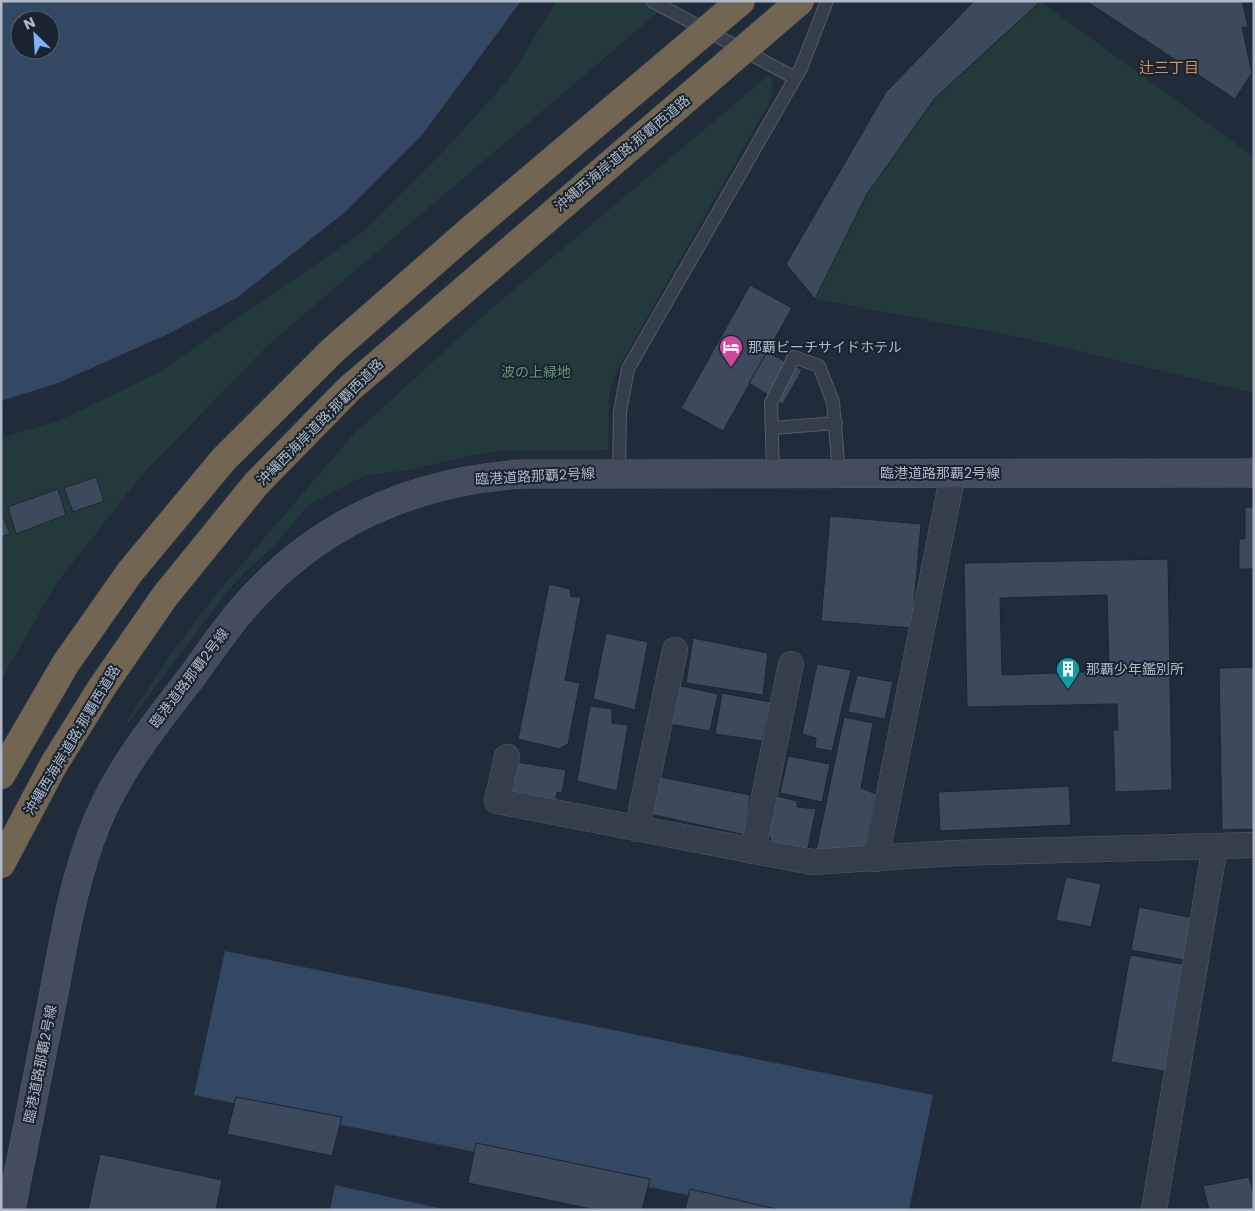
<svg xmlns="http://www.w3.org/2000/svg" width="1255" height="1211" font-family="Poppins,'Noto Sans JP',sans-serif">
<style>
.green{fill:#23393c}
.water{fill:#344763;fill-rule:evenodd}
.building{fill:#3d4a5b;stroke:#1c2532;fill-rule:evenodd}
.lines{fill:none;stroke-linecap:round;stroke-linejoin:round}
.lane-casing{stroke:#535c69;stroke-width:14}
.street-casing{stroke:#535c69;stroke-width:26}
.secondary-casing{stroke:#535c69;stroke-width:29}
.highway-casing{stroke:#404956;stroke-width:29}
.lane{stroke:#353e4b;stroke-width:12}
.street{stroke:#353e4b;stroke-width:25}
.secondary{stroke:#434d5e;stroke-width:28}
.highway{stroke:#726552;stroke-width:28}
.highway-bridge-casing{stroke:#404956;stroke-width:29;stroke-linecap:butt}
.highway-bridge{stroke:#726552;stroke-width:28}
.labels{text-anchor:middle;dominant-baseline:central;stroke-width:4;stroke-linejoin:round;paint-order:stroke}
.street-label{font-size:14px;fill:#b0b9c7;stroke:#1a2330}
.poi-label{font-size:14px;fill:#b0b9c7;stroke:#1a2330;text-anchor:start}
.park-label{font-size:14px;fill:#669972;stroke:#1a2330}
.neighbourhood-label{font-size:15px;fill:#d7915b;stroke:#1a2330}
</style>
<rect width="100%" height="100%" fill="#212c3b"/>
<g class="green">
<polygon points="557,1 671,1 267,346 141,476 56,584 1,680 1,438 58,421 156,374 363,232 443,152 507,81"/>
<polygon points="1041,2 1254,157 1254,393 1020,337 815,299 871,186 929,103"/>
<path d="M768,76L772,77C773,87 772,94 769,103L616,372L609,397L608,450L500,451L468,456L414,469L364,476L308,505L277,543L246,571L226,593L118,736L168,658L217,593L354,434L485,314Z"/>
</g>
<g class="water">
<path d="M1,1H521L422,135L345,212L238,297L168,334L58,383L1,401ZM20,20H50V50H20Z"/>
<polygon points="225,951 933,1095 909,1210 762,1210 194,1095"/>
<polygon points="335,1185 448,1210 330,1210"/>
</g>
<g class="building">
<polygon points="974,1 1041,1 935,98 867,194 815,299 786,264 886,92"/>
<polygon points="1086,1 1242,1 1248,27 1242,27 1252,73 1235,99"/>
<polygon points="750,285 792,308 723,431 681,408"/>
<polygon points="767,352 802,370 783,404 749,383"/>
<polygon points="96,477 104,501 73,512 64,488"/>
<polygon points="58,489 66,515 16,534 8,507"/>
<polygon points="1245,507 1254,507 1254,569 1239,569 1239,539 1245,539"/>
<polygon points="1,512 10,534 1,537"/>
<polygon points="830,516 921,524 912,628 821,621"/>
<path d="M1168,559L1172,790L1115,792L1113,730H1118L1117,704L967,707L964,563ZM1107,595L1109,671L1002,675L1000,598Z"/>
<polygon points="549,584 570,589 571,597 581,597 565,680 580,683 568,744 559,749 518,739"/>
<polygon points="606,633 648,642 635,710 593,699"/>
<polygon points="693,638 768,653 763,695 686,683"/>
<polygon points="817,664 851,670 832,751 815,748 816,738 802,734"/>
<polygon points="1254,667 1254,829 1222,830 1219,668"/>
<polygon points="857,675 893,682 885,719 848,712"/>
<polygon points="677,685 718,694 710,731 669,724"/>
<polygon points="722,693 771,702 762,741 715,734"/>
<polygon points="590,706 612,709 612,723 628,725 617,791 577,781"/>
<polygon points="844,717 873,723 861,788 876,794 864,854 816,851"/>
<polygon points="788,756 830,764 822,802 780,793"/>
<polygon points="517,762 566,770 562,793 557,792 555,804 511,797"/>
<polygon points="656,776 750,795 745,835 650,814"/>
<polygon points="1069,786 1071,825 940,831 938,792"/>
<polygon points="773,795 797,801 797,807 816,809 807,852 775,849 767,831"/>
<polygon points="1066,877 1101,884 1091,927 1056,920"/>
<polygon points="1139,907 1198,919 1189,961 1131,950"/>
<polygon points="1130,955 1188,965 1169,1072 1111,1062"/>
<polygon points="236,1097 342,1117 332,1156 227,1134"/>
<polygon points="476,1143 650,1179 642,1210 596,1210 468,1183"/>
<polygon points="100,1154 222,1180 216,1210 88,1210"/>
<polygon points="1249,1177 1254,1195 1254,1210 1209,1210 1203,1186"/>
<polygon points="690,1189 780,1210 685,1210"/>
</g>
<g class="lines">
<g class="lane-casing">
<g id="lane">
<polyline points="652,1 795,78"/>
<polyline points="773,428 836,423"/>
<polyline points="619,473 620,412 628,369 801,68 827,1"/>
<polyline points="773,473 771,403 794,357 819,366 833,402 839,473"/>
</g>
</g>
<g class="street-casing">
<g id="street">
<polyline points="507,757 497,801 812,862 954,853 1254,845"/>
<polyline points="637,829 675,650"/>
<polyline points="753,851 791,664"/>
<polyline points="876,859 953,474"/>
<polyline points="1154,1210 1215,846"/>
</g>
</g>
<g class="secondary-casing">
<path id="secondary" d="M11,1210C25,1139 39,1069 53,998C64,939 74,878 97,822C119,769 155,724 190,679C212,649 233,617 260,590C331,517 421,481 522,474L1254,473"/>
</g>
<g class="highway-casing">
<g id="highway">
<polyline points="1,775 66,663"/>
<polyline points="1,864 54,764 102,687"/>
</g>
</g>
<use href="#lane" class="lane"/>
<use href="#street" class="street"/>
<use href="#secondary" class="secondary"/>
<use href="#highway" class="highway"/>
<g class="highway-bridge-casing">
<g id="highway-bridge">
<polyline points="66,663 130,572 223,460 333,350 475,226 741,1"/>
<polyline points="102,687 165,596 256,484 349,389 800,1"/>
</g>
</g>
<use href="#highway-bridge" class="highway-bridge"/>
</g>
<defs>
<g id="hotel-pin" transform="scale(1.25)"><path d="M0 17L-7.5 6A9.5 9.5 0 1 1 7.5 6Z" fill="#d1479c" stroke="#1a2330"/><path d="M-6-4.5h1.5V1H6V5H4.5V3h-9V5H-6ZM-4 0a1.8 1.8 0 1 1 3.6 0ZM.5 0V-2.5h3Q6-2.5 6 0Z" fill="#fff"/></g>
<g id="building-pin" transform="scale(1.25)"><path d="M0 17L-7.5 6A9.5 9.5 0 1 1 7.5 6Z" fill="#0f9aa8" stroke="#1a2330"/><path d="M-4-6H4V6H1V3H-1V6H-4ZM-2.5-4.3h1.7v1.8h-1.7ZM.8-4.3h1.7v1.8H.8ZM-2.5-1h1.7V.8h-1.7ZM.8-1h1.7V.8H.8Z" fill="#fff"/></g>
</defs>
<g fill-rule="evenodd">
<use href="#hotel-pin" x="731" y="347"/>
<use href="#building-pin" x="1068" y="669"/>
</g>
<g class="labels">
<g class="street-label">
<text transform="translate(622 153) rotate(-40)">沖縄西海岸道路;那覇西道路</text>
<text transform="translate(320 422) rotate(-45)">沖縄西海岸道路;那覇西道路</text>
<text x="940" y="473">臨港道路那覇2号線</text>
<text transform="translate(535 476) rotate(-3)">臨港道路那覇2号線</text>
<text transform="translate(189 678) rotate(-53)">臨港道路那覇2号線</text>
<text transform="translate(72 740) rotate(-59)">沖縄西海岸道路;那覇西道路</text>
<text transform="translate(40 1064) rotate(-79)">臨港道路那覇2号線</text>
</g>
<g class="poi-label">
<text x="748" y="347">那覇ビーチサイドホテル</text>
<text x="1086" y="669">那覇少年鑑別所</text>
</g>
<g class="park-label">
<text x="536" y="372">波の上緑地</text>
</g>
<g class="neighbourhood-label">
<text x="1169" y="67">辻三丁目</text>
</g>
</g>
<rect width="1255" height="1211" fill="none" stroke="#b0b9c7" stroke-width="5"/>
<g transform="translate(35 35) rotate(335)"><circle r="24" fill="#1a2330" stroke="#565f6c"/>
<path d="M0-4L9 19L0 12L-9 19Z" fill="#81b0fb"/>
<text y="-8" font-size="14" font-weight="bold" text-anchor="middle" fill="#b0b9c7">N</text>
</g>
</svg>
